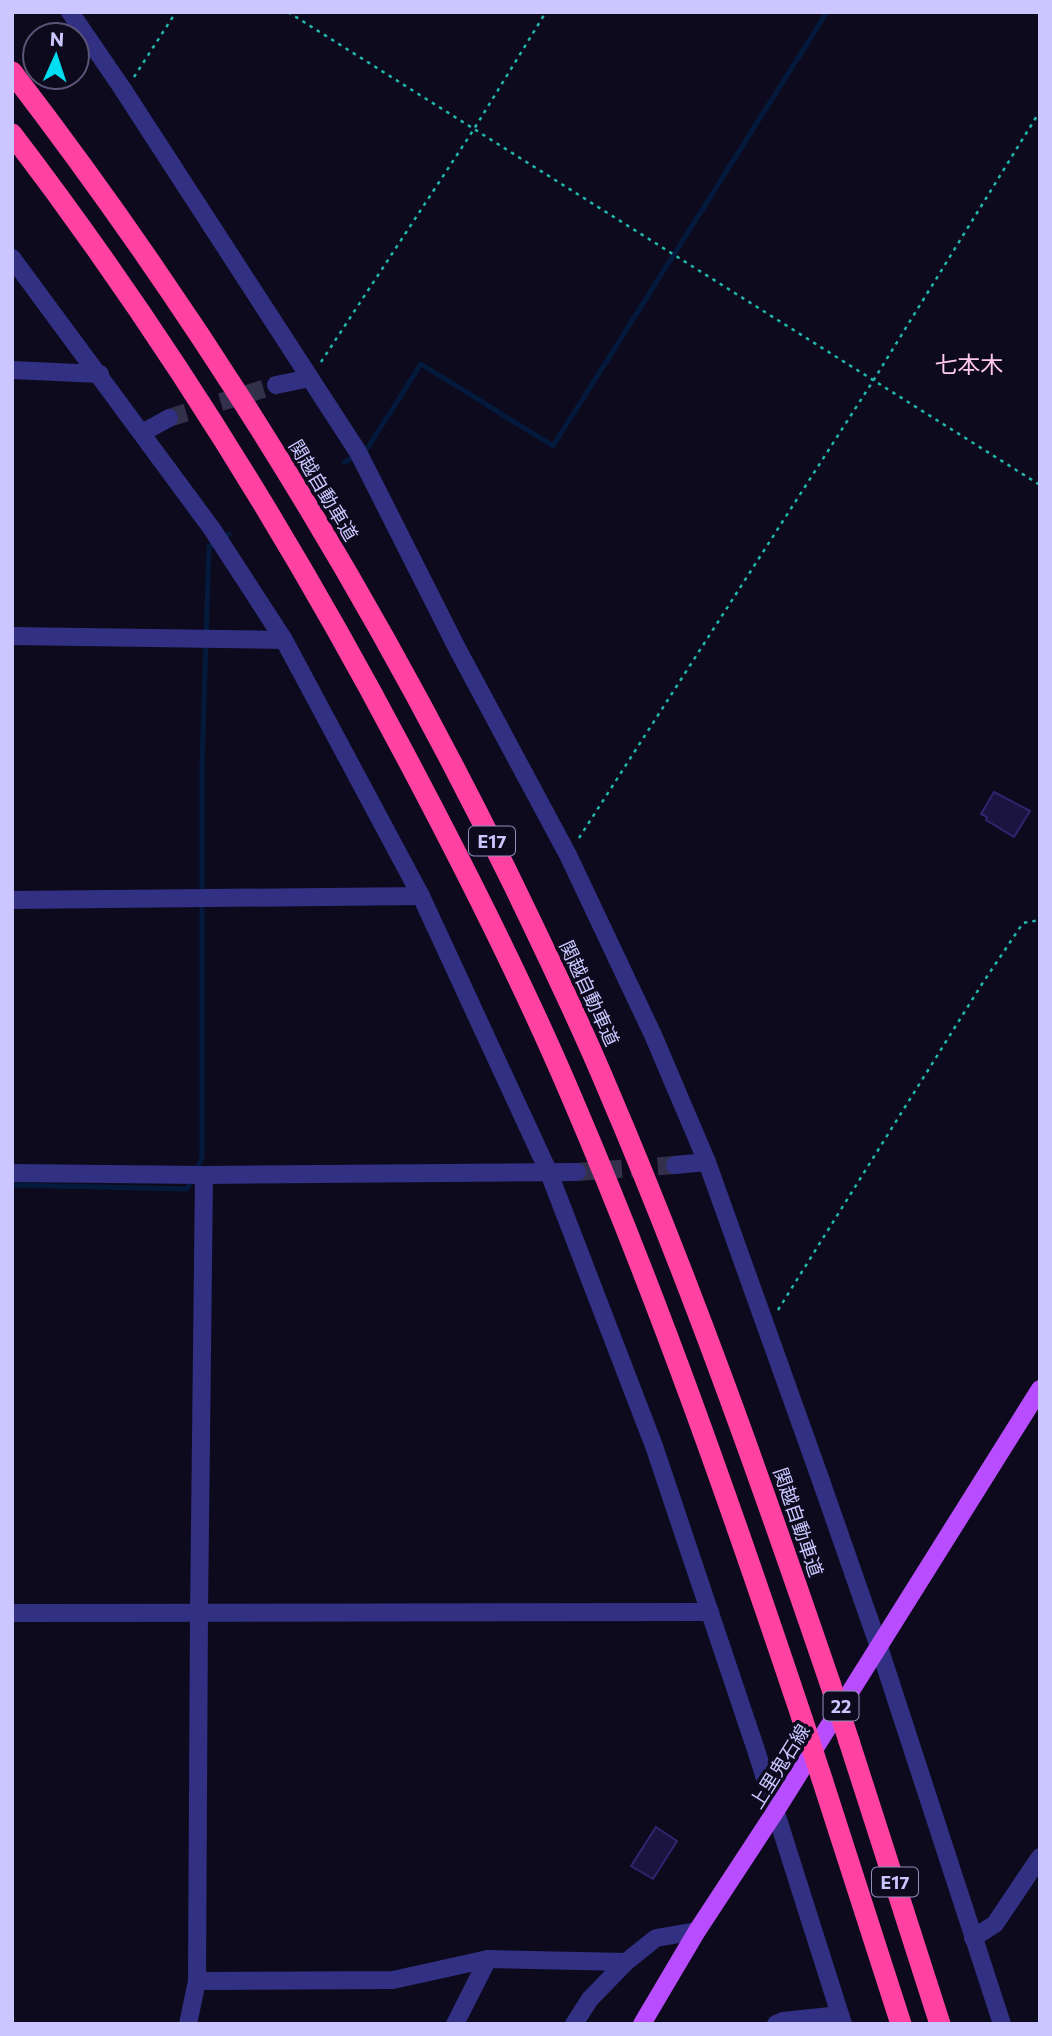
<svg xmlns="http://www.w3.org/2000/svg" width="1052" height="2036" font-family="Commissioner,'Noto Sans JP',sans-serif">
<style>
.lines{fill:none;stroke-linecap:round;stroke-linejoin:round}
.stream{stroke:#041a3c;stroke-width:5}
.building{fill:#1c1440;stroke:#31246f;stroke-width:2}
.minor-tunnel{stroke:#33304b;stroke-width:18;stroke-dasharray:18 9;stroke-linecap:butt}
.path{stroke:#21b8ab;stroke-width:2.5;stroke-dasharray:3.5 5;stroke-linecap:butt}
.minor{stroke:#313082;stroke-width:18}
.major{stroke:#b84dff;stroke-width:18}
.highway{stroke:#ff41a1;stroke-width:21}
.highway-bridge{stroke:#ff41a1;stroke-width:21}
.labels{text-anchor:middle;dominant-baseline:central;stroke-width:7;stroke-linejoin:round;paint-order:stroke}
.shield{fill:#0d0a1e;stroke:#928ebc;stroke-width:2}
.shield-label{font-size:18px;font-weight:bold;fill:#cbc6ff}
.street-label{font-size:19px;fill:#cbc6ff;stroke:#0d0a1e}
.quarter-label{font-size:23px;fill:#ffc8ec;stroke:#0d0a1e}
</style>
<rect width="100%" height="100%" fill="#0d0a1e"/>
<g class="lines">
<g class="stream">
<polyline points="345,462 367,449 421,364 553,446 827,12"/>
<polyline points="196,1171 202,1158 202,765 209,547 229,534"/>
<polyline points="12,1185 187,1189 192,1179"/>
</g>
</g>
<g class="building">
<polygon points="994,792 1030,811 1014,837 986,820 987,817 981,814"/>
<polygon points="656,1827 677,1841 653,1879 631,1866"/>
</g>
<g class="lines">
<g class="minor-tunnel">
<polyline points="169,418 276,385"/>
<polyline points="577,1172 675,1165"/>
</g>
<g class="path">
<polyline points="288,12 1040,485"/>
<polyline points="134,77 176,12"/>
<polyline points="321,362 474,129 546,12"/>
<polyline points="579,838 873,381 1040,111"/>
<polyline points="778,1310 982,984 1023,923 1040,920"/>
</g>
<g class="minor">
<polyline points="70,12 122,88 358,452 458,650 568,855 653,1035 707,1162 820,1478 879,1647 1002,2024"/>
<polyline points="12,258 212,529 284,640 421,896 549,1173 654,1446 756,1750 843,2024"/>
<polyline points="12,370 100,374"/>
<polyline points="276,385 310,378"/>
<polyline points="142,433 169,418"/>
<polyline points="12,636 284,640"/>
<polyline points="12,900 421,896"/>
<polyline points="675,1165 707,1162"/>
<polyline points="12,1173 204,1175 577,1172"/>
<polyline points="12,1613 710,1612"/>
<polyline points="973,1938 995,1924 1040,1857"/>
<polyline points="197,1981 393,1980 488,1959 626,1962 656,1938 697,1931"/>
<polyline points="188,2024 197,1981 199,1613 204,1175"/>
<polyline points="455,2024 488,1959"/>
<polyline points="574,2024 590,1999 626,1962"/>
<polyline points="776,2024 783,2021 840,2015"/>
</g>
<polyline class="major" points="642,2024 697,1931 775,1812 1040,1389"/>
<g class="highway">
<path d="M12,72C206,325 374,599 514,886C546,952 578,1018 606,1085C690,1281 761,1481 830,1683"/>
<path d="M12,134C160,328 290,537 404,753C464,866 522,980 572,1098C659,1301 732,1509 802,1718"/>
<polyline points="849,1741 940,2024"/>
<polyline points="822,1779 901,2024"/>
</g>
<g class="highway-bridge">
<polyline points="830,1683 849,1741"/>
<polyline points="802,1718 822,1779"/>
</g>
</g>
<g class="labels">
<g class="shield">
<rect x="469" y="826.5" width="46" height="29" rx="5"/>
<rect x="823.5" y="1691.5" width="35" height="29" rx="5"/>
<rect x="872" y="1867.5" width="46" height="29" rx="5"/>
</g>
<g class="shield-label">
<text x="492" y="841">E17</text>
<text x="841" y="1706">22</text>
<text x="895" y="1882">E17</text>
</g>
<g class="street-label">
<text transform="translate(324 490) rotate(59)">関越自動車道</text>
<text transform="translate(590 993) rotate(65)">関越自動車道</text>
<text transform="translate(799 1522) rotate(71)">関越自動車道</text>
<text transform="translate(779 1766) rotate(-58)">上里鬼石線</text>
</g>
<g class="quarter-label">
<text x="969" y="364">七本木</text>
</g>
</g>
<rect width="1052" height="2036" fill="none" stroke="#cbc6ff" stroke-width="28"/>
<g transform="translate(56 56) rotate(3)"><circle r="33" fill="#0d0a1e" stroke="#595578" stroke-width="2"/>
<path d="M0-5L12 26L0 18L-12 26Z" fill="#00dff1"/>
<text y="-10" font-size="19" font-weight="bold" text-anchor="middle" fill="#cbc6ff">N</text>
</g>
</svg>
